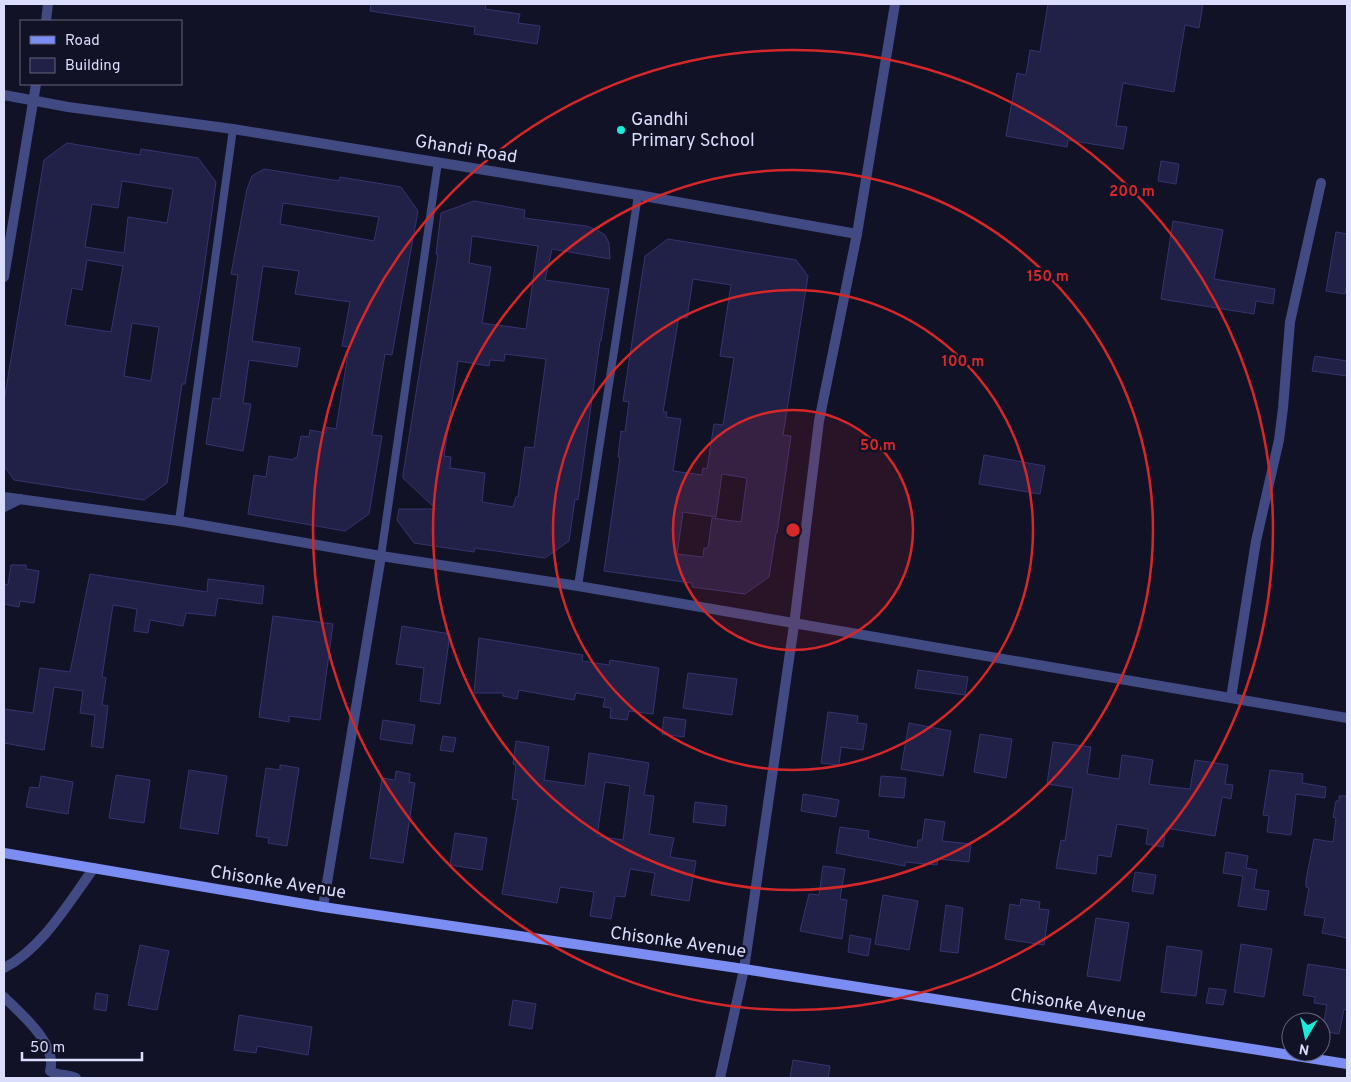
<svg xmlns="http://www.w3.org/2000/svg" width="1351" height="1082" font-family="Overpass,sans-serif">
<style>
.building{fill:#212046;stroke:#353470;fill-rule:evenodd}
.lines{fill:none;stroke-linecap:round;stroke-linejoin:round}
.lane{stroke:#414a82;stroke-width:8}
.street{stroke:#414a82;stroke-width:10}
.secondary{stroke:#7b8df3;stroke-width:10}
.ring{fill:none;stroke:#d62828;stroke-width:2.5}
.poi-dot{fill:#18ebdb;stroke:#121227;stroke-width:2}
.labels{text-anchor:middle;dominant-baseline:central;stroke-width:5;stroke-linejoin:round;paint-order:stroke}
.poi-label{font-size:18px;fill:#dbddfc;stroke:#121227;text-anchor:start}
.street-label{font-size:18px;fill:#dbddfc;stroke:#121227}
.centre{fill:#d62828;stroke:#121227;stroke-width:2.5}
.ring-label{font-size:15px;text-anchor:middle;font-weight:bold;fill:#d62828;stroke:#121227;stroke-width:5;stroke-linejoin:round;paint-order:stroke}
</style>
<rect width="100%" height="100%" fill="#121227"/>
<g class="building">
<polygon points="371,4 486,4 485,9 520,14 518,23 540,26 537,44 474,34 475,27 370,11"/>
<polygon points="1048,4 1203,4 1199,28 1185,25 1174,92 1123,83 1116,126 1127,127 1123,149 1068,140 1067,147 1006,136 1017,73 1026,75 1030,50 1040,52"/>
<path d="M67,143L140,155L141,149L198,158L216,182L202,283L185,384H182L167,483L144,500L14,480L4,466V401L44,160ZM122,181L173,189L167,223L128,217L124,253L85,247L92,204L118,208ZM87,260L123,266L111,332L65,325L72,288L82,290ZM132,323L159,327L151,381L124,376Z"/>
<polygon points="1161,161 1179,164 1176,184 1158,181"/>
<path d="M264,169L339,181L340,177L401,187L418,211L392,355L385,354L372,435L382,436L369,514L345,531L248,514L254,475L266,477L269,456L293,460L294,458H297L301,436L309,437L310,430L326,433V427L336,429L349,347L342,346L350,302L295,294L299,271L263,266L252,341L300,348L297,367L249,360L243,403L251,404L243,451L206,444L213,398L220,399L238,275L231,274L247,189L252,176ZM283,203L379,217L374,241L280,224Z"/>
<path d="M474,201L525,210L524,218L586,226L597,230L605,235L609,243L610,259L552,249L545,280L609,289L601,341H600L578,500L575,499L569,541L545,558L475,548L474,552L414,543L397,520L399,509H436L403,478V475L438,255L436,254L441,213ZM472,236L538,246L526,329L482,323L491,267L469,263ZM505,354L546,359L534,448L525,447L518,497H516L513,507L482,502L485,473L450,468L451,457L444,456L458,361L489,366L490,360L504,361Z"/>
<polygon points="1173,221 1223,230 1214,279 1275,289 1273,304 1256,301 1254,314 1161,299"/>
<polygon points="1336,232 1347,234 1347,282 1345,294 1326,291"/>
<path d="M668,239L796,260L808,276L783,435L791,436L777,533H776L769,577L745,594L692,587V583L604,571L620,458L618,457L621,431L625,432L629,402L623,401L645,256ZM693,279L731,285L720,356L734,358L723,425L714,424L707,469L703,468L702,475L673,471L681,419L666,417L667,412H663L679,316L687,318ZM722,474L747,478L741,522L712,518L708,548H704L703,557L677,554L683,512L716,517Z"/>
<polygon points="1315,356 1347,361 1347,376 1312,371"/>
<polygon points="984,455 1045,466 1040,494 979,484"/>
<polygon points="11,565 26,565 26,569 39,571 34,603 20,601 19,607 4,604 4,584 8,585"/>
<polygon points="90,574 207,592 208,579 264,586 262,604 218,598 215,616 186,613 183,626 150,620 148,633 134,631 137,609 113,605 102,677 106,678 102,705 108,706 103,748 91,746 95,715 80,713 83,691 54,687 44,750 4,743 4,709 33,713 40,668 70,672"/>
<polygon points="273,616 333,624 320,720 289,716 289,722 259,717"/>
<polygon points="402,626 450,634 440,704 420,701 424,668 396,664"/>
<polygon points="479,638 583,655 582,661 609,665 610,660 659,668 653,714 629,711 627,720 610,718 611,708 603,707 605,698 576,693 574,700 519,690 517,699 503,696 503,693 474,693"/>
<polygon points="918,670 968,677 965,695 915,688"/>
<polygon points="688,673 737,679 732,715 683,708"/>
<polygon points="828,712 858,716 857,723 867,724 863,750 841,747 839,765 821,763"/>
<polygon points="664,717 686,720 684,737 662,734"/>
<polygon points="383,720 415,725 412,744 380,739"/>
<polygon points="909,723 951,731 943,776 901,769"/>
<polygon points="980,734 1012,739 1006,778 974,772"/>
<polygon points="443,736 456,738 453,752 440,750"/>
<path d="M516,741L549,747L544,780L585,786L589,753L649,763L644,795L654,796L649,834L674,838L670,857L696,861L689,901L651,895L655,873L630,869L625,897L615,896L611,919L590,916L594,892L560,887L557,903L502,894L518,800L512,799L516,765L513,764ZM605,782L630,786L623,840L597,836Z"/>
<polygon points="1053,742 1091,747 1087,774 1119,779 1122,755 1153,760 1149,784 1154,785 1190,789 1195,760 1228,765 1225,784 1233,785 1231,799 1222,797 1215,836 1166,828 1163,847 1146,844 1148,829 1117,824 1111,857 1098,855 1096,874 1056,868 1061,840 1065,841 1073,788 1047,784"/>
<polygon points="280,765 299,768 287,846 268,843 269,838 256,836 266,768 280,770"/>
<polygon points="189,770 227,776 218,834 180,828"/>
<polygon points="1270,770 1303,774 1302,783 1326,787 1325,798 1296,794 1291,835 1267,832 1269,816 1263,815"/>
<polygon points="396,771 410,774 409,782 415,783 403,863 370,858 382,778 395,780"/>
<polygon points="116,775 150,780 144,823 109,818"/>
<polygon points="41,776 73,782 68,814 26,807 30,787 39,788"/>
<polygon points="881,776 906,778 904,798 879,796"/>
<polygon points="803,794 839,800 836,817 801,811"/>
<polygon points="1339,796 1347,796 1347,938 1322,933 1325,918 1304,915 1309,888 1306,887 1306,880 1314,839 1333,842 1336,818 1333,817 1336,801 1339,801"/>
<polygon points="695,802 727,806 725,826 693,822"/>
<polygon points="925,819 945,822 942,841 971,844 969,862 938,859 937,865 905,862 905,866 836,853 840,827 869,831 868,838 917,848 918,840 922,840"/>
<polygon points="455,833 487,838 482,870 450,865"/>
<polygon points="1226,852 1248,856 1246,868 1257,870 1254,889 1269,891 1266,910 1238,906 1243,876 1223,873"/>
<polygon points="823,866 845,869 840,899 847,900 842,939 800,931 809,894 819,895"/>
<polygon points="1135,872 1156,875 1153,894 1132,891"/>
<polygon points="883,895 918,901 909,950 875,944"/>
<polygon points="1021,899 1040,902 1039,909 1049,910 1044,945 1005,939 1010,904 1020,906"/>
<polygon points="946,905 963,908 958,953 940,951"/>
<polygon points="1096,918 1129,923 1120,981 1087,976"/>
<polygon points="850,935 871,939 868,956 848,952"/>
<polygon points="1241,944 1272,949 1264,997 1234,992"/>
<polygon points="140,945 169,951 157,1010 128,1005"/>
<polygon points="1167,946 1202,951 1196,996 1161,992"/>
<polygon points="1308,964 1347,970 1347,1010 1344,1009 1339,1034 1322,1031 1327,1005 1314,1003 1315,997 1303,995"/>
<polygon points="1209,988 1226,990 1223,1005 1206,1003"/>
<polygon points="96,993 108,995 106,1011 94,1009"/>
<polygon points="513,1000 536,1004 532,1029 509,1025"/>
<polygon points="239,1015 312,1027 308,1055 257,1046 256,1053 234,1050"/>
<polygon points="793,1060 830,1066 828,1078 790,1078"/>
</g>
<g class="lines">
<g class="lane">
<polyline points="179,521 233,129"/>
<polyline points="381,556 438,162"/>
<polyline points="578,586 638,195"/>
</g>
<g class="street">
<polyline points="46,21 48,4"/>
<polyline points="4,95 68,107 233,129 638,195 857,234"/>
<polyline points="4,277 36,84"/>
<polyline points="4,497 179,521 381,556 578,586 1347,718"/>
<polyline points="4,507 20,499"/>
<polyline points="1231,698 1256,541 1279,440 1283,408 1290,322 1321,183"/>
<polyline points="323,907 381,556"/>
<path d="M4,968C42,949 69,902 94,868"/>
<path d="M4,997C21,1014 58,1044 50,1071C58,1076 68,1074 76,1078"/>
<polyline points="720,1078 744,969 794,625 819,421 857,234 895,4"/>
</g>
<polyline class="secondary" points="4,853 323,907 744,969 1347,1064"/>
</g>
<circle cx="793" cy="530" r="120" fill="#d62828" fill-opacity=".12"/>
<g class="ring">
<circle cx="793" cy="530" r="120"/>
<circle cx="793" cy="530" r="240"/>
<circle cx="793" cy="530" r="360"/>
<circle cx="793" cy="530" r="480"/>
</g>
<circle class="poi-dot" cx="621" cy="130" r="5"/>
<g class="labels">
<g class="poi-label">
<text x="631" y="120">Gandhi<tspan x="631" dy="21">Primary School</tspan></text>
</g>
<g class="street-label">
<text transform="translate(466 150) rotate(9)">Ghandi Road</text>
<text transform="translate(278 883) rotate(9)">Chisonke Avenue</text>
<text transform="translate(678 943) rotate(8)">Chisonke Avenue</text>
<text transform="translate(1078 1006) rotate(9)">Chisonke Avenue</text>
</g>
</g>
<circle cx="793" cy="530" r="8" class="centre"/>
<g class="ring-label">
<text x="1132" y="196">200 m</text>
<text x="1048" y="281">150 m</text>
<text x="963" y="366">100 m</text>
<text x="878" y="450">50 m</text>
</g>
<rect width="1351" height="1082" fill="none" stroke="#dbddfc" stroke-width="10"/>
<rect x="20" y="20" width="162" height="65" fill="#121227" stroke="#62637c"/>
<rect x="30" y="36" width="25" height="8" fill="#7b8df3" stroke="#62637c"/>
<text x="65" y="45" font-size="15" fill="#dbddfc">Road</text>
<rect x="30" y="58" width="25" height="15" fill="#212046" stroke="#62637c"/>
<text x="65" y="70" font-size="15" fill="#dbddfc">Building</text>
<g transform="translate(1306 1037) rotate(189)"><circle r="24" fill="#121227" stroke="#62637c"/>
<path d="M0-4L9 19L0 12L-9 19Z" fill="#18ebdb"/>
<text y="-8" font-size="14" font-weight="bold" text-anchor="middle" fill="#dbddfc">N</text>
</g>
<path d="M22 1052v8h120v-8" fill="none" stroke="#dbddfc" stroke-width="2.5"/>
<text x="30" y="1052" font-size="15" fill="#dbddfc" stroke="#121227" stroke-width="4" paint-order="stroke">50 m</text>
</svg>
